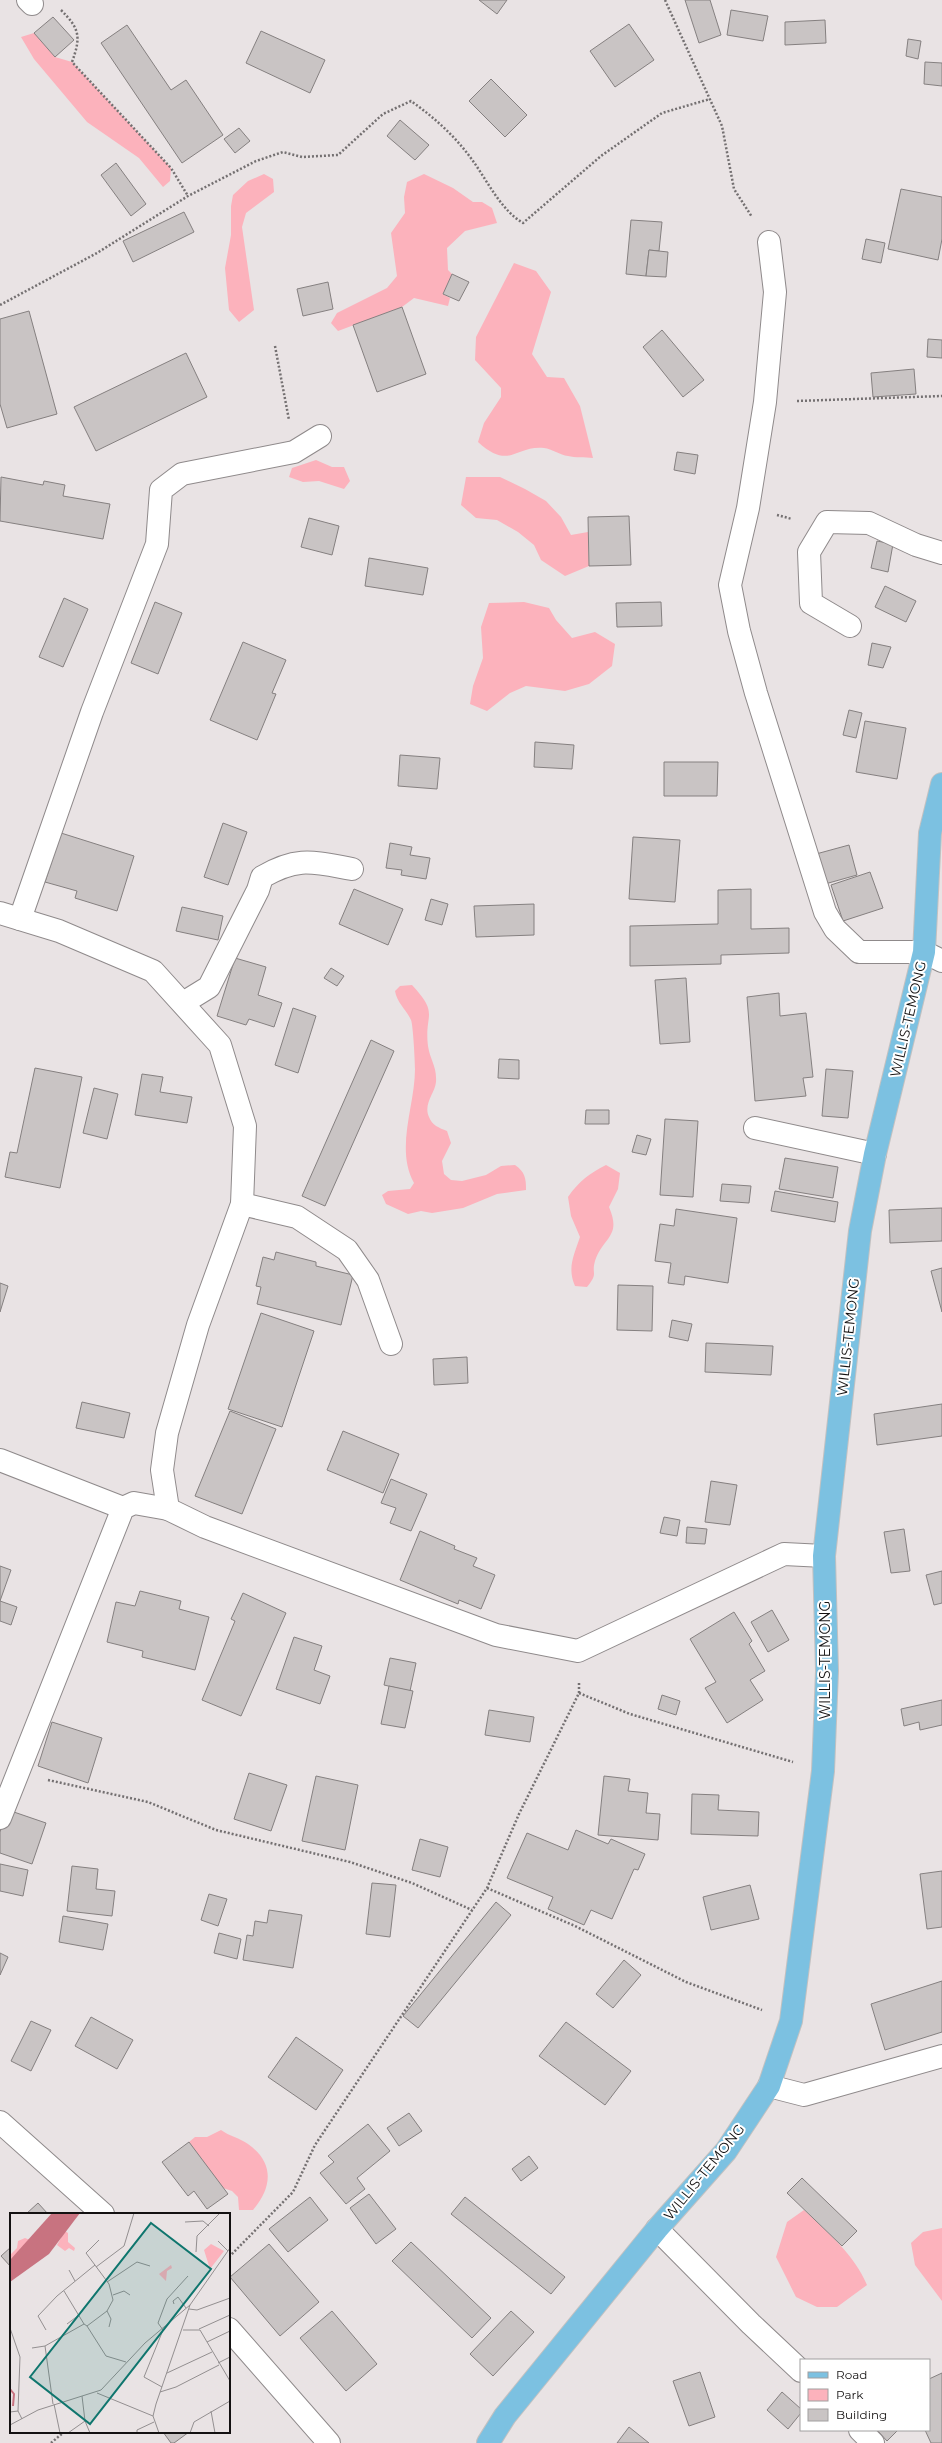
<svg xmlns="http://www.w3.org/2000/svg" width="942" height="2443" font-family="Montserrat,sans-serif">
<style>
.green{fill:#fcb2bc}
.building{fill:#c9c4c4;stroke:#858080}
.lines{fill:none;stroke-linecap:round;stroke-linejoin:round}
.minor-casing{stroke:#8f8a8b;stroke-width:24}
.major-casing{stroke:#c2c1c1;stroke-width:24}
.path{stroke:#747071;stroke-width:2.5;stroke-dasharray:2 2;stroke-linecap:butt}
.minor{stroke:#fff;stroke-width:22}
.major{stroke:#7cc1e1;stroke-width:22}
.labels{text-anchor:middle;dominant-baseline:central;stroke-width:4;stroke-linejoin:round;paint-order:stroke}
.street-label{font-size:14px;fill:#131111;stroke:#fff}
.inset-river{fill:none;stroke:#c87380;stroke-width:2}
.inset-road{fill:none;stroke:#938f90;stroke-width:1}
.view{fill:#0f766e;fill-opacity:0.15;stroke:#0f766e;stroke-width:2}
.inset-edge{fill:none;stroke:#131111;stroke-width:2}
</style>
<rect width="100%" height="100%" fill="#e9e3e4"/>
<g class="green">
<polygon points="34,33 55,57 72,62 171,168 170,181 163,187 139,158 87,122 34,59 21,37"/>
<polygon points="264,174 273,179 274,192 246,213 242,227 254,310 239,322 229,310 225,268 231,235 231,206 233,195 248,181"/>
<polygon points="424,174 453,188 473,202 482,202 492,208 497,223 465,231 447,248 448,270 452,274 443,294 450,298 448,306 414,298 402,307 338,331 331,323 337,313 387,288 397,276 391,233 405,213 404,197 407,182"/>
<path d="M514,263L536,271L551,292L532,354L547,377L564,378L580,406L593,458C585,457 575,458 568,456C560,455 552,449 544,448C515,445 510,471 478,442L484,423L501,397V388L475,360L476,337Z"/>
<polygon points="316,460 332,467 344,467 350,481 344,489 319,481 303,482 289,477 292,468"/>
<polygon points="466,477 500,477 525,489 546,501 561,517 571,535 588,532 589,566 565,576 541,560 534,545 518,532 497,520 476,518 461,505"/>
<polygon points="524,602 549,608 556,620 572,638 595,632 615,644 612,666 589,684 565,691 526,686 510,693 487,711 470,704 473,686 483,658 481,627 489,603"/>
<path d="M412,985C440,1015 424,1013 428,1046C430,1060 437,1066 436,1082C435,1093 423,1104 429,1117C432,1125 439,1128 447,1131L451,1143L442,1161L444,1174L451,1180L462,1181L486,1175L501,1166L515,1165C525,1172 526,1178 526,1190L497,1194L463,1208L432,1213L421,1211L408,1214L386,1204L382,1195L388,1191L410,1189L414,1183C395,1149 415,1106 415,1069C415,1061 413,1024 411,1020C406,1009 397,1003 395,991L400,986Z"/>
<path d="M606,1165L620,1173L618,1189L609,1207C622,1237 603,1237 595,1261C591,1275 599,1272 587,1287L575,1286C567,1268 574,1255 580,1237L571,1216L568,1197C579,1181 590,1173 606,1165Z"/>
<path d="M221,2130C229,2136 240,2138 248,2144C275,2163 272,2188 253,2210H239L238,2197L232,2191L223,2188L189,2142L195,2137H207Z"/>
<path d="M804,2210C828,2233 854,2254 867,2285L837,2307H817L796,2297L776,2257L787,2222Z"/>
<polygon points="942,2228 942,2301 915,2265 911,2243 923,2232"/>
</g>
<g class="building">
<polygon points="479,0 507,0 497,14"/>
<polygon points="685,0 710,0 721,35 699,43"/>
<polygon points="731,10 768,16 763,41 727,35"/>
<polygon points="53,17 74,40 55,57 34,33"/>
<polygon points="825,20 826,43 785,45 785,22"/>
<polygon points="629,24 654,60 615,87 590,51"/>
<polygon points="127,25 171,90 186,80 223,135 182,163 101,43"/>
<polygon points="261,31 325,60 310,93 246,63"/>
<polygon points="908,39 921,41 918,59 906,56"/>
<polygon points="925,62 942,63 942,86 924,84"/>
<polygon points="491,79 527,115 505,137 469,101"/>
<polygon points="400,120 429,145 415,160 387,136"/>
<polygon points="239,128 250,141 235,153 224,139"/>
<polygon points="116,163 146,204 131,216 101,175"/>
<polygon points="901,189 942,197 942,239 938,260 888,249"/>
<polygon points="184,212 194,232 133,262 123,241"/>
<polygon points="631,220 662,222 659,251 649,250 646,276 626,274"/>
<polygon points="866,239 885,243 881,263 862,259"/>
<polygon points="649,250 668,252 666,277 646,276"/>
<polygon points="452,274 469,282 459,301 443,294"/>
<polygon points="328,282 333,309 303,316 297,289"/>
<polygon points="402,307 426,374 377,392 353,325"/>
<polygon points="29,311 57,414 7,428 0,404 0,319"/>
<polygon points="662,330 704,380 683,397 643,347"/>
<polygon points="928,339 942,340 942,358 927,357"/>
<polygon points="186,353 207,397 96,451 74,407"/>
<polygon points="914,369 916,394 873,397 871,373"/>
<polygon points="677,452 698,455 695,474 674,470"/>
<polygon points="1,477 43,485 44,481 65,485 63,496 110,504 103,539 0,521"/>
<polygon points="629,516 631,565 589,566 588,517"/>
<polygon points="309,518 339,526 332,555 301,547"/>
<polygon points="877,541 893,544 888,572 871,568"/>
<polygon points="369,558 428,568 423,595 365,586"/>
<polygon points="885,586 916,601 906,622 875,607"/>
<polygon points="64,598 88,609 63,667 39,657"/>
<polygon points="155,602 182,613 158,674 131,663"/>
<polygon points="661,602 662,626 617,627 616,603"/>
<polygon points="243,642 286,660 272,693 276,694 257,740 210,720"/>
<polygon points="872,643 891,647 883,668 868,665"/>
<polygon points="849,710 862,713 856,738 843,735"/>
<polygon points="865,721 906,728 897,779 856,772"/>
<polygon points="535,742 574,745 572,769 534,767"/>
<polygon points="400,755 440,758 437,789 398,786"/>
<polygon points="664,762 718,762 717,796 664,796"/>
<polygon points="223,823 247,832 228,885 204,877"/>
<polygon points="61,833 134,856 117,911 75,898 77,891 45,882"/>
<polygon points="633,837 680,840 675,902 629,899"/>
<polygon points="390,843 412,847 410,855 430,858 426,879 401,875 402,870 386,868"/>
<polygon points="849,845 857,875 825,884 816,854"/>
<polygon points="870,872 883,908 843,921 831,885"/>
<polygon points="354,889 403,909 388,945 339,924"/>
<polygon points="751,889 751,929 789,928 789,953 721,955 721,964 630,966 630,926 718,924 718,890"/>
<polygon points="431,899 448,904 442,925 425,920"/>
<polygon points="534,904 534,935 476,937 474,906"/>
<polygon points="182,907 223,916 218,940 176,931"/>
<polygon points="235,958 266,967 258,995 282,1003 274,1027 249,1019 246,1025 217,1016"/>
<polygon points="331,968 344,976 337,986 324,978"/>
<polygon points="686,978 690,1042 660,1044 655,980"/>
<polygon points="779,993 780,1016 806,1013 813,1077 803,1078 806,1096 755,1101 747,997"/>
<polygon points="293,1008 316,1016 298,1073 275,1065"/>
<polygon points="371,1040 394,1051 325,1206 302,1196"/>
<polygon points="499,1059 519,1060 519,1079 498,1078"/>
<polygon points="35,1068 82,1077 60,1188 5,1177 10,1152 17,1153"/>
<polygon points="826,1069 853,1071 848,1118 822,1116"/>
<polygon points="142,1074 163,1077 160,1092 192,1097 187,1123 135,1115"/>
<polygon points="94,1088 118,1094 107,1139 83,1133"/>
<polygon points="586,1110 609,1110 609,1124 585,1124"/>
<polygon points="665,1119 698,1121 693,1197 660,1195"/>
<polygon points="637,1135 651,1139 646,1155 632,1152"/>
<polygon points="785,1158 838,1167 833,1198 779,1189"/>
<polygon points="722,1184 751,1186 749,1203 720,1201"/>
<polygon points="775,1191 838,1202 835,1222 771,1211"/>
<polygon points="942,1208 942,1241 890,1243 889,1210"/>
<polygon points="676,1209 737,1218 728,1283 685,1276 684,1285 668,1283 671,1263 655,1261 660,1224 674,1226"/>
<polygon points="276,1252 316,1262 316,1266 353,1275 341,1325 257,1304 261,1287 256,1286 263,1257 274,1260"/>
<polygon points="942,1268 942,1312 931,1271"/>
<polygon points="0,1283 8,1286 0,1312"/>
<polygon points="618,1285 653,1286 652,1331 617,1330"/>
<polygon points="261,1313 314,1331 282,1427 228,1409"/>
<polygon points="672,1320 692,1324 688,1341 669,1337"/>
<polygon points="706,1343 773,1346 771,1375 705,1372"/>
<polygon points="467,1357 468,1383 434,1385 433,1359"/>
<polygon points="82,1402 130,1413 124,1438 76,1428"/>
<polygon points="942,1404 942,1436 877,1445 874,1414"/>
<polygon points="230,1411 276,1429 242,1514 195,1496"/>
<polygon points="343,1431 399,1454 383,1493 327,1470"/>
<polygon points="391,1479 427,1494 411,1531 390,1523 396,1508 381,1503"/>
<polygon points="711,1481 737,1485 730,1525 705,1522"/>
<polygon points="664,1517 680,1520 677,1536 660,1533"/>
<polygon points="687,1527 707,1529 705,1544 686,1543"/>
<polygon points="904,1529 910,1571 891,1573 884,1532"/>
<polygon points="420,1531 455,1546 454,1549 477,1558 473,1566 495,1575 481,1609 459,1600 458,1604 400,1580"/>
<polygon points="0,1566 11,1570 0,1601 17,1607 11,1625 0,1621"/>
<polygon points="942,1571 942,1603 934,1605 926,1575"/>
<polygon points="140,1591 181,1601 179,1609 209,1617 195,1670 142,1657 143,1651 107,1642 116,1602 135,1606"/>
<polygon points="243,1593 286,1613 241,1716 202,1700 235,1621 231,1619"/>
<polygon points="772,1610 789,1640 768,1652 751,1622"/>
<polygon points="734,1612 752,1641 749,1644 765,1671 750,1680 763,1700 727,1723 705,1688 716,1682 690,1639"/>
<polygon points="294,1637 322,1646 314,1670 330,1676 320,1704 276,1689"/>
<polygon points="390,1658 416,1663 410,1691 384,1685"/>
<polygon points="389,1686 413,1691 405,1728 381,1724"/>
<polygon points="662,1695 680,1701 676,1715 658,1709"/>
<polygon points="942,1700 942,1725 920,1730 919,1722 904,1726 901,1709"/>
<polygon points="489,1710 534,1717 530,1742 485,1735"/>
<polygon points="52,1722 102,1738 88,1783 38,1766"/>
<polygon points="249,1773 287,1785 271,1831 234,1819"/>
<polygon points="316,1776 358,1785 345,1850 302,1841"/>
<polygon points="604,1776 630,1779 628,1791 648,1793 646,1813 660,1814 658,1840 598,1835"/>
<polygon points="692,1794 719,1795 718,1810 759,1812 758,1836 691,1834"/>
<polygon points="8,1810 46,1823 32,1864 0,1853 0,1832"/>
<polygon points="576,1830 608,1844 611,1839 645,1854 638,1870 634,1869 612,1919 591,1910 584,1925 548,1909 553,1897 507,1878 527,1833 568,1850"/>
<polygon points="420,1839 448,1847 440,1877 412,1870"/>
<polygon points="0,1864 28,1870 23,1896 0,1891"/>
<polygon points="72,1866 98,1869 96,1889 115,1891 112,1916 67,1911"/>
<polygon points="942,1871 942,1927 927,1929 920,1874"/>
<polygon points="372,1883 396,1885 390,1937 366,1934"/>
<polygon points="750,1885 759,1919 711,1930 703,1897"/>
<polygon points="209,1894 227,1899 218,1926 201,1920"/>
<polygon points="496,1902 511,1915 418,2028 403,2016"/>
<polygon points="269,1910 302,1915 293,1968 243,1960 247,1935 253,1936 255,1921 267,1923"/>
<polygon points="63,1916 108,1924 103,1950 59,1942"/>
<polygon points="219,1933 241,1939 237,1959 214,1953"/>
<polygon points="0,1953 8,1957 0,1975"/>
<polygon points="624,1960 641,1975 613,2008 596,1994"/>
<polygon points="942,1981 942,2032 885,2050 871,2004"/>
<polygon points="91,2017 133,2040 117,2069 75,2046"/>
<polygon points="31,2021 51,2030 31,2071 11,2061"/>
<polygon points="566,2022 631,2071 605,2105 539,2056"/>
<polygon points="296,2037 343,2070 316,2110 268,2077"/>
<polygon points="409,2113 422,2131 399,2146 387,2128"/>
<polygon points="368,2124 390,2151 357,2178 365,2189 346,2204 320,2173 334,2162 328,2156"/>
<polygon points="189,2142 228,2194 207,2209 194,2191 188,2196 162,2162"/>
<polygon points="529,2156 538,2168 521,2181 512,2169"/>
<polygon points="802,2178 857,2231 842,2246 787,2193"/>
<polygon points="369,2194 396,2229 376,2244 350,2208"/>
<polygon points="310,2197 328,2220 288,2252 269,2229"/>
<polygon points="465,2197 565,2277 551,2294 451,2214"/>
<polygon points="38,2203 48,2214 26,2214"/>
<polygon points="411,2242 491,2318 472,2338 392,2261"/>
<polygon points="269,2244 319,2302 280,2336 230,2277"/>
<polygon points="11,2247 11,2267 1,2256"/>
<polygon points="332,2311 377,2364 346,2391 300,2338"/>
<polygon points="511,2311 534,2332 493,2376 470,2354"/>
<polygon points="700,2372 715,2417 689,2426 673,2381"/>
<polygon points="942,2373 942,2443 931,2443 925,2430 929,2430 929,2379"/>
<polygon points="782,2392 801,2409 801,2413 788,2429 767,2410"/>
<polygon points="629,2427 649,2443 617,2443"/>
<polygon points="877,2430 898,2430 887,2441"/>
<polygon points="163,2432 189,2432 174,2443 171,2443"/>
</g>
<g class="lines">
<g class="minor-casing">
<g id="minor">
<polyline points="28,0 32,4"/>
<polyline points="769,242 775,292 765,402 748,508 730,585 739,631 756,693 825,912 835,929 859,952 924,952 942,961"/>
<polyline points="850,626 811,603 809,552 827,522 869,523 916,545 942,553"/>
<polyline points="0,913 59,931 153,971 220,1045 245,1126 242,1204 198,1325 167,1433 162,1470 168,1509 205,1527 496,1635 578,1651 784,1554 824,1556"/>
<polyline points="20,919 92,712 157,544 161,490 182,474 294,452 320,436"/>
<path d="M183,1003L209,987L258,890L262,877C298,856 313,862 352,869"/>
<polyline points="755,1128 875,1154"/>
<polyline points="242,1204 297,1217 347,1250 368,1280 391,1344"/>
<polyline points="0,1460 123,1508"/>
<polyline points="0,1818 123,1508 134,1503 168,1509"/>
<polyline points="769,2086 804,2095 942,2056"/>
<polyline points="0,2122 103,2214"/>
<polyline points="657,2229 751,2324 801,2371"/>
<polyline points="229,2329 329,2443"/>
<polyline points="860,2430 873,2443"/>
</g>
</g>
<g class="major-casing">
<polyline id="major" points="488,2443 505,2416 657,2229 726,2151 769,2086 791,2021 823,1771 827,1671 824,1556 860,1231 875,1154 924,952 930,833 942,784"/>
</g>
<g class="path">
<polyline points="665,0 722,126 734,189 752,217"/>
<path d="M61,10C80,29 81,37 72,62L171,168L188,196"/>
<path d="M0,305L97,253L188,196L256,161L283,152L302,157L338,155L383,114L411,101C435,118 456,137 473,161C488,182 501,210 523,223L601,156L662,113L710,99"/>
<polyline points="275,346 289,420"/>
<polyline points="797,401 942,396"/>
<polyline points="777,515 792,519"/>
<polyline points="579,1693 630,1714 793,1762"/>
<polyline points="48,1780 148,1802 216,1830 350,1862 412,1883 472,1910"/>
<polyline points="487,1888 575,1926 686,1982 762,2010"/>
<polyline points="229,2257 293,2192 315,2145 487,1888 519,1814 579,1693 579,1682"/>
<polyline points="51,2443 64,2432"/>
</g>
<use href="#minor" class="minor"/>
<use href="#major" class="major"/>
</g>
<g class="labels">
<g class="street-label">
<text transform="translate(908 1019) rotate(-77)">WILLIS-TEMONG</text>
<text transform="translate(848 1337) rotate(-84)">WILLIS-TEMONG</text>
<text transform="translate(825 1660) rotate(-90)">WILLIS-TEMONG</text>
<text transform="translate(704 2172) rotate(-51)">WILLIS-TEMONG</text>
</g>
</g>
<g transform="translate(10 2213)">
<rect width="220" height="220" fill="#e9e3e4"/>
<path d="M55,18L58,20V29L65,35L64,38L59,35L55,38L47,32ZM15,25L20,27L0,47V42L7,35L8,28ZM201,31L214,38L200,56L194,37ZM161,52L162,55L157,58L156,68L149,61Z" fill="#fcb2bc"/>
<path d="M42,0H70L39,41L0,69V47Z" fill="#c87380"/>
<path class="inset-river" d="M0,176L4,181L3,193"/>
<path class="inset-road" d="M175,9L193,8L199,13M89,27L76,40L99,71L103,87L97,98L77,113L96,143L116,149M208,28L218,38M186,39L187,23L210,0M86,54L114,33L124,0M59,57L65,68M97,69L127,49L140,53M54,78L74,111M103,82L114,78L120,82M164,91L163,88L168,84L176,95M179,96L187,97L220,85M97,98L101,106L99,114M57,111L69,102M0,115L10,144L8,198M189,116L220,102M36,117L28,103L47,83L85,52M173,117H190L220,168M197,129L220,118M35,133L43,191M22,135L35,133L74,111L77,113M208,150L220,144M157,160L202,139M152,174L134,164L153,117L148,110L157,86L178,63M150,179L166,174L209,152M87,180L143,203M72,183L75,208L80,220M44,191L50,220M201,198L205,220M0,199L8,198L12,206M0,212L28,197L91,177L135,130L180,92L220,35M58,220L75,208M127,220V217L144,209M149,220L143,203L146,191L180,92M180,220L184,209L220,188"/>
<path class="view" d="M141,10L201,56L80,211L20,164Z"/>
<rect width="220" height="220" class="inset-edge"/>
</g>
<rect x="800" y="2359" width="130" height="72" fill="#ffffff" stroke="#a1a0a0"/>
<rect x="808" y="2372" width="20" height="6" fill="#7cc1e1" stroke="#a1a0a0"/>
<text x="836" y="2379" font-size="12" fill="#131111">Road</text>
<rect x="808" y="2389" width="20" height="12" fill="#fcb2bc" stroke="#a1a0a0"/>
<text x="836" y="2399" font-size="12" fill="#131111">Park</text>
<rect x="808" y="2409" width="20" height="12" fill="#c9c4c4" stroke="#a1a0a0"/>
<text x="836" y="2419" font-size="12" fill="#131111">Building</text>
</svg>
